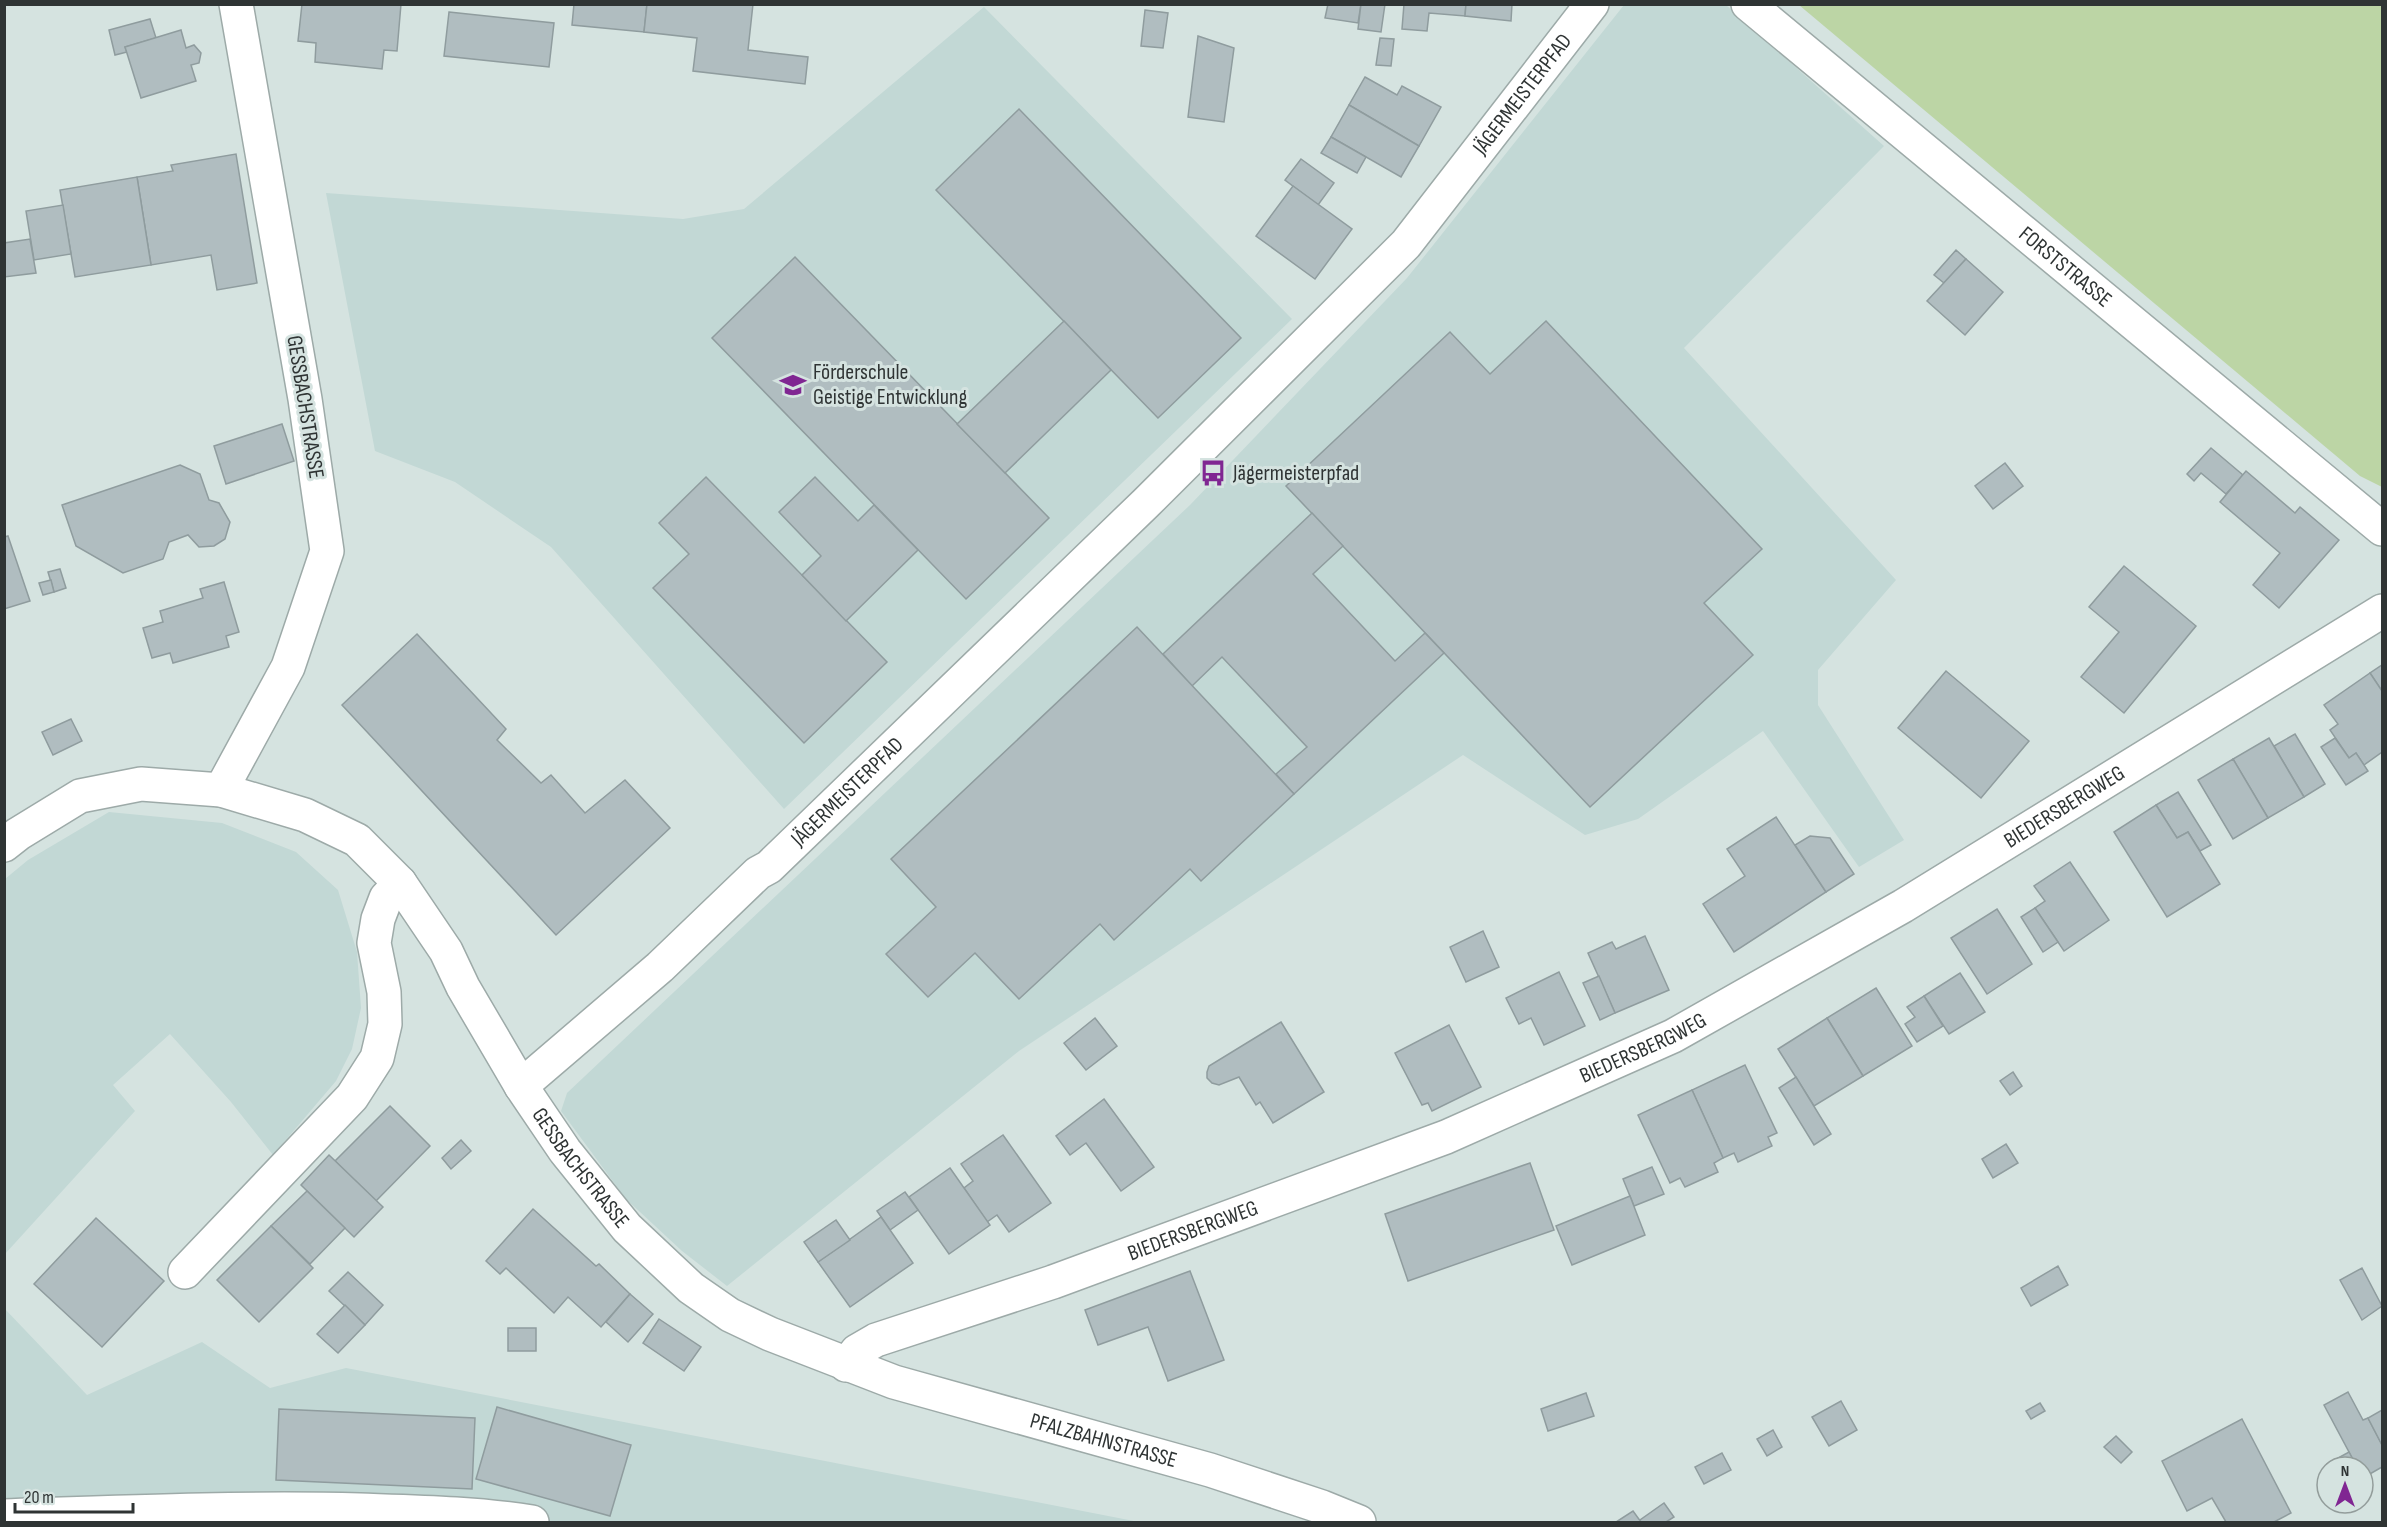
<svg xmlns="http://www.w3.org/2000/svg" width="2387" height="1527" font-family="'Sofia Sans Condensed',sans-serif">
<style>
.built{fill:#c2d8d5}
.green{fill:#bcd5a5}
.building{fill:#b0bdc0;stroke:#8f9c9e;stroke-width:1.5}
.lines{fill:none;stroke-linecap:round;stroke-linejoin:round}
.minor-casing{stroke:#9daaa8;stroke-width:36}
.minor{stroke:#fff;stroke-width:33}
.labels{text-anchor:middle;dominant-baseline:central;stroke-width:6;stroke-linejoin:round;paint-order:stroke}
.street-label{font-size:22px;fill:#2f3434;stroke:#d5e3e0}
.poi-label{font-size:22px;fill:#2f3434;stroke:#d5e3e0;text-anchor:start}
</style>
<rect width="100%" height="100%" fill="#d5e3e0"/>
<g class="built">
<polygon points="1624,5 1726,5 1884,146 1684,348 1896,580 1818,670 1818,705 1904,840 1859,867 1763,731 1638,819 1585,835 1463,755 1019,1051 727,1286 682,1251 626,1199 561,1111 567,1093 1190,505 1407,278"/>
<polygon points="984,7 1292,319 784,809 551,547 455,482 375,451 326,193 683,219 744,209"/>
<polygon points="109,812 222,823 296,852 338,890 357,952 361,1008 352,1049 336,1081 273,1155 231,1102 170,1034 113,1085 135,1111 5,1254 5,879 28,860"/>
<polygon points="4,1308 87,1395 202,1342 270,1388 346,1368 1139,1522 5,1522"/>
</g>
<polygon class="green" points="1799,5 2382,5 2382,487 2360,476"/>
<g class="building">
<polygon points="302,4 401,4 397,51 384,50 382,69 315,62 316,43 298,41"/>
<polygon points="574,4 647,4 644,32 572,25"/>
<polygon points="647,4 753,4 748,50 808,57 805,84 693,71 697,38 644,32"/>
<polygon points="1328,4 1361,4 1358,23 1325,18"/>
<polygon points="1361,4 1385,4 1381,32 1358,29"/>
<polygon points="1404,4 1466,4 1465,16 1429,13 1427,31 1402,29"/>
<polygon points="1466,4 1512,4 1511,21 1465,16"/>
<polygon points="1145,10 1168,13 1163,48 1141,46"/>
<polygon points="449,12 554,23 549,67 444,56"/>
<polygon points="150,19 156,38 125,47 127,52 115,55 109,30"/>
<polygon points="181,30 186,48 194,45 201,53 199,63 191,65 196,81 141,98 125,47"/>
<polygon points="1198,36 1234,48 1224,122 1188,117"/>
<polygon points="1380,38 1394,39 1391,66 1376,65"/>
<polygon points="1365,77 1397,95 1402,86 1441,107 1419,146 1349,105"/>
<polygon points="1349,105 1419,146 1401,177 1331,137"/>
<polygon points="1019,109 1241,338 1158,418 936,190"/>
<polygon points="1331,137 1366,157 1357,173 1321,153"/>
<polygon points="236,154 257,283 217,290 211,255 151,265 137,177 173,171 171,165"/>
<polygon points="1301,159 1334,183 1318,205 1285,180"/>
<polygon points="137,177 151,265 75,277 60,190"/>
<polygon points="1293,186 1352,229 1315,279 1256,236"/>
<polygon points="63,205 71,254 34,260 26,211"/>
<polygon points="30,239 36,273 4,277 4,243"/>
<polygon points="1956,250 1966,259 1944,283 1934,275"/>
<polygon points="795,257 1049,518 966,599 712,338"/>
<polygon points="1966,259 2003,292 1965,335 1927,301"/>
<polygon points="1064,321 1111,370 1005,473 957,424"/>
<polygon points="1546,321 1762,549 1704,603 1753,655 1590,807 1286,486 1450,332 1490,374"/>
<polygon points="282,424 294,461 226,484 214,446"/>
<polygon points="2211,448 2243,475 2226,494 2201,473 2194,481 2187,474"/>
<polygon points="2005,463 2023,486 1993,509 1975,486"/>
<polygon points="180,465 200,474 209,500 219,503 230,522 225,539 214,546 199,547 188,535 169,542 163,559 123,573 76,546 62,505"/>
<polygon points="2246,471 2295,513 2300,507 2339,540 2279,608 2253,585 2280,553 2220,502"/>
<polygon points="706,477 887,662 804,743 653,588 689,554 659,523"/>
<polygon points="815,477 858,521 874,505 918,550 846,621 802,575 821,556 779,512"/>
<polygon points="1312,513 1343,546 1313,574 1395,661 1425,633 1444,653 1294,794 1276,774 1307,747 1222,657 1192,686 1163,654"/>
<polygon points="8,536 30,601 4,609 4,537"/>
<polygon points="2124,566 2196,626 2124,713 2081,677 2119,632 2089,607"/>
<polygon points="60,569 66,588 54,592 48,572"/>
<polygon points="51,580 54,592 43,595 39,583"/>
<polygon points="224,582 239,632 226,636 229,647 173,663 170,653 152,658 143,628 163,622 160,611 203,598 200,589"/>
<polygon points="1137,627 1294,794 1201,881 1190,869 1114,940 1100,924 1019,999 975,953 928,997 886,954 936,907 891,859"/>
<polygon points="417,634 506,729 497,740 541,783 551,775 585,813 625,780 670,828 556,935 342,705"/>
<polygon points="2382,665 2382,691 2370,673"/>
<polygon points="1946,671 2029,741 1981,798 1898,728"/>
<polygon points="2370,673 2382,691 2382,752 2364,765 2356,753 2349,758 2330,730 2338,724 2324,705"/>
<polygon points="71,719 82,741 53,755 42,732"/>
<polygon points="2295,734 2325,784 2304,797 2274,746"/>
<polygon points="2269,738 2304,797 2268,818 2233,759"/>
<polygon points="2335,738 2349,758 2356,753 2368,771 2346,785 2321,747"/>
<polygon points="2233,759 2268,818 2233,839 2198,780"/>
<polygon points="2178,792 2211,845 2200,851 2188,832 2177,838 2156,805"/>
<polygon points="2156,805 2177,838 2188,832 2220,884 2167,917 2114,832"/>
<polygon points="1776,817 1826,892 1734,952 1703,904 1745,876 1727,849"/>
<polygon points="1810,836 1830,838 1854,874 1826,892 1795,845"/>
<polygon points="2070,862 2109,920 2064,951 2035,908 2045,901 2034,886"/>
<polygon points="2035,908 2058,942 2043,952 2021,917"/>
<polygon points="1997,909 2032,964 1987,994 1951,938"/>
<polygon points="1483,931 1499,967 1466,982 1450,947"/>
<polygon points="1645,936 1669,990 1615,1013 1588,953 1612,942 1616,949"/>
<polygon points="1559,972 1585,1026 1544,1045 1531,1018 1519,1024 1506,998"/>
<polygon points="1960,973 1985,1012 1949,1034 1924,996"/>
<polygon points="1599,976 1615,1013 1600,1020 1583,983"/>
<polygon points="1876,988 1912,1046 1863,1076 1827,1018"/>
<polygon points="1924,996 1943,1026 1917,1042 1905,1024 1915,1017 1907,1007"/>
<polygon points="1095,1018 1117,1046 1086,1070 1064,1043"/>
<polygon points="1827,1018 1863,1076 1814,1106 1778,1049"/>
<polygon points="1281,1022 1324,1092 1273,1123 1260,1102 1256,1105 1239,1077 1219,1085 1212,1083 1207,1078 1207,1072 1209,1066"/>
<polygon points="1449,1025 1481,1087 1432,1111 1428,1103 1422,1105 1395,1053"/>
<polygon points="1745,1065 1777,1133 1768,1137 1772,1146 1738,1162 1734,1153 1723,1158 1692,1090"/>
<polygon points="2013,1072 2022,1086 2010,1095 2000,1081"/>
<polygon points="1796,1077 1831,1134 1814,1145 1779,1088"/>
<polygon points="1692,1090 1723,1158 1714,1163 1718,1172 1685,1187 1680,1178 1670,1183 1638,1115"/>
<polygon points="1104,1099 1154,1167 1121,1191 1086,1143 1070,1155 1056,1136"/>
<polygon points="390,1106 430,1146 376,1201 335,1161"/>
<polygon points="1003,1135 1051,1203 1009,1232 997,1215 987,1222 964,1188 973,1181 961,1164"/>
<polygon points="461,1140 471,1151 451,1169 442,1158"/>
<polygon points="2006,1144 2018,1163 1993,1178 1982,1159"/>
<polygon points="329,1155 383,1207 354,1237 301,1185"/>
<polygon points="1530,1163 1554,1230 1408,1281 1385,1214"/>
<polygon points="1652,1167 1664,1194 1634,1206 1623,1179"/>
<polygon points="950,1168 990,1225 949,1254 909,1197"/>
<polygon points="307,1191 345,1228 310,1264 271,1226"/>
<polygon points="905,1192 918,1210 890,1230 877,1211"/>
<polygon points="1630,1196 1645,1235 1572,1265 1556,1226"/>
<polygon points="533,1209 596,1266 599,1264 630,1294 601,1327 568,1297 554,1313 506,1268 500,1274 486,1261"/>
<polygon points="881,1217 913,1263 850,1307 818,1262"/>
<polygon points="96,1218 164,1281 102,1347 34,1284"/>
<polygon points="836,1220 850,1240 818,1262 804,1242"/>
<polygon points="271,1226 313,1268 259,1322 217,1280"/>
<polygon points="2058,1266 2068,1285 2031,1306 2021,1288"/>
<polygon points="2362,1268 2382,1306 2362,1320 2340,1280"/>
<polygon points="1190,1271 1224,1360 1168,1381 1148,1327 1098,1345 1085,1310"/>
<polygon points="348,1272 383,1305 365,1325 329,1291"/>
<polygon points="630,1294 653,1314 628,1342 606,1322"/>
<polygon points="345,1305 365,1325 338,1353 317,1334"/>
<polygon points="659,1319 701,1347 684,1371 643,1343"/>
<rect x="508" y="1328" width="28" height="23"/>
<polygon points="2348,1392 2363,1420 2368,1418 2382,1445 2382,1467 2363,1478 2363,1467 2357,1467 2324,1405"/>
<polygon points="1586,1393 1594,1416 1548,1431 1541,1409"/>
<polygon points="1841,1401 1857,1430 1829,1446 1812,1417"/>
<polygon points="2040,1403 2045,1411 2031,1419 2026,1411"/>
<polygon points="497,1407 631,1445 610,1516 476,1479"/>
<polygon points="279,1409 475,1418 472,1489 276,1480"/>
<polygon points="2382,1410 2382,1445 2368,1418"/>
<polygon points="2242,1419 2291,1513 2274,1522 2226,1522 2212,1498 2187,1511 2162,1461"/>
<polygon points="1773,1430 1782,1447 1767,1456 1757,1439"/>
<polygon points="2116,1436 2132,1452 2121,1463 2104,1447"/>
<polygon points="2349,1452 2357,1467 2329,1467 2327,1464"/>
<polygon points="1722,1453 1731,1470 1704,1484 1695,1467"/>
<polygon points="1664,1503 1674,1517 1666,1522 1641,1522 1640,1520"/>
<polygon points="1633,1511 1641,1522 1616,1522"/>
</g>
<g class="lines">
<g class="minor-casing">
<g id="minor">
<path id="s1" d="M1748,4L2382,529"/>
<polyline points="221,790 288,667 327,551 305,399 236,4"/>
<path id="s2" d="M4,845L18,834L80,796L141,784L221,790L305,815L357,840L400,883L446,951L463,987L521,1086L565,1151L627,1228L691,1288L730,1315L770,1334L894,1382L1210,1470L1322,1507L1359,1522"/>
<path id="s3" d="M521,1086L660,967L758,873L769,867L1146,503L1406,244L1592,4"/>
<polyline points="185,1272 352,1097 377,1058 385,1024 384,992 374,943 378,919 386,898 400,883"/>
<path id="s4" d="M846,1365L857,1351L876,1340L1053,1282L1446,1137L1673,1036L1903,906L2382,611"/>
<path d="M4,1516C123,1512 241,1507 360,1510C418,1512 475,1513 532,1522"/>
</g>
</g>
<use href="#minor" class="minor"/>
</g>
<defs>
<g id="school-bare" transform="scale(2.07)"><path d="M0-5L7-2L0 1L-7-2ZM-4 1L0 2.5L4 1V4Q0 6-4 4Z" fill="#802692" stroke="#d5e3e0" stroke-width="2.5" paint-order="stroke"/></g>
<g id="bus-bare" transform="scale(2.07)"><path d="M-5-6H5V4H4V6H2V4H-2V6H-4V4H-5ZM-3.5-4V0h7V-4ZM-3.5 1.2v1.5H-2V1.2ZM2 1.2v1.5H3.5V1.2Z" fill="#802692" stroke="#d5e3e0" stroke-width="2.5" paint-order="stroke"/></g>
</defs>
<g fill-rule="evenodd">
<use href="#school-bare" x="793" y="385"/>
<use href="#bus-bare" x="1213" y="473"/>
</g>
<g class="labels">
<g class="street-label">
<text stroke="none"><textPath href="#s3" startOffset="1412">JÄGERMEISTERPFAD</textPath></text>
<text stroke="none"><textPath href="#s1" startOffset="412">FORSTSTRASSE</textPath></text>
<text transform="translate(305 407) rotate(81)">GESSBACHSTRASSE</text>
<text stroke="none"><textPath href="#s3" startOffset="440">JÄGERMEISTERPFAD</textPath></text>
<text stroke="none"><textPath href="#s4" startOffset="1347">BIEDERSBERGWEG</textPath></text>
<text stroke="none"><textPath href="#s4" startOffset="861">BIEDERSBERGWEG</textPath></text>
<text stroke="none"><textPath href="#s2" startOffset="777">GESSBACHSTRASSE</textPath></text>
<text stroke="none"><textPath href="#s4" startOffset="375">BIEDERSBERGWEG</textPath></text>
<text stroke="none"><textPath href="#s2" startOffset="1383">PFALZBAHNSTRASSE</textPath></text>
</g>
<g class="poi-label">
<text x="813" y="372">Förderschule<tspan x="813" dy="25">Geistige Entwicklung</tspan></text>
<text x="1233" y="473">Jägermeisterpfad</text>
</g>
</g>
<rect width="2387" height="1527" fill="none" stroke="#2f3434" stroke-width="12"/>
<g transform="translate(2345 1485)"><circle r="28" fill="#d5e3e0" stroke="#939d9b" stroke-width="1.5"/>
<path d="M0-4.5L10 22L0 15L-10 22Z" fill="#802692"/>
<text y="-9" font-size="16" font-weight="bold" text-anchor="middle" fill="#2f3434">N</text>
</g>
<path d="M15 1503v9h118v-9" fill="none" stroke="#2f3434" stroke-width="3"/>
<text x="24" y="1503" font-size="18" fill="#2f3434" stroke="#d5e3e0" stroke-width="4.5" paint-order="stroke">20 m</text>
</svg>
